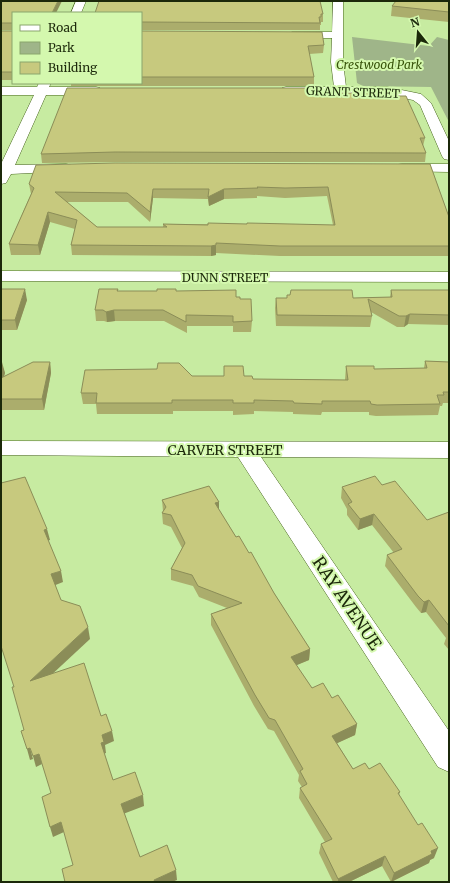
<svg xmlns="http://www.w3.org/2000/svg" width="450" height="883" font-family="Merriweather,serif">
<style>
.green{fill:#9fb589}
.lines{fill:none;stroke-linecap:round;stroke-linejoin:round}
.minor-casing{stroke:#46641d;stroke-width:1}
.minor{fill:#fff;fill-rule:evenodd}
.wall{fill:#abad6c;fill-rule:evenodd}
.shaded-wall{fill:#8b8d58}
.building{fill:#c7c97e;stroke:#8b8d58;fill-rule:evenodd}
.labels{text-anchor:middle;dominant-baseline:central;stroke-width:4;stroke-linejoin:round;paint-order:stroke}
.far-park-label{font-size:12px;font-style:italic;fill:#37530a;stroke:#d4f8ae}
.far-street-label{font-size:12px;fill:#1b280a;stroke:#d4f8ae}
.street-label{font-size:14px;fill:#1b280a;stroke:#d4f8ae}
.near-street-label{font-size:17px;fill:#1b280a;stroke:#d4f8ae}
</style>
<rect width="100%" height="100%" fill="#c7eba1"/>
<polygon class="green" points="352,37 429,46 437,37 449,40 449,122 431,87 363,86 357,83"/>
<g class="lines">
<g class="minor-casing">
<g id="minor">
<polygon points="76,1 86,1 81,13 71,13"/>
<polygon points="333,1 343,1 343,62 346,87 387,87 421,94 431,103 449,141 449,160 444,159 442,156 420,105 413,100 387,95 282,94 280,91 282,88 286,87 334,87 331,62 332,38 292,38 287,35 292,32 332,32"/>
<polygon points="39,83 51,83 49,87 96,87 100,88 102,91 100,94 96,95 46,95 15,165 66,164 71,165 73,168 71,171 11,174 6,183 1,184 1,164 34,95 1,95 1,87 37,87"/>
<polygon points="402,164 449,164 449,172 397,171 395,168 397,165"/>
<polygon points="1,271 449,272 449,282 1,281"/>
<polygon points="1,441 449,442 449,458 261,457 449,731 449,772 438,767 238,457 1,455"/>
</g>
</g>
<use href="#minor" class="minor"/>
</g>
<g class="wall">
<polygon points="1,1 13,13 13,80 1,80 1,31 13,31 13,30 1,30"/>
<polygon points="449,1 449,22 391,16 392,6"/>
<polygon points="141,13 323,14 323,22 321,22 321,25 320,25 320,30 141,30"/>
<polygon points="141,31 324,45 323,53 309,54 314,77 314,86 71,86 71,83 141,83"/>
<polygon points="317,93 373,96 425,138 423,146 426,153 425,162 116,162 42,163 41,154"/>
<path d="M430,164L449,217V256H280L216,253V255L211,256L72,255L71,245L75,229L50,222L40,255H11L9,244L31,194L29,184ZM257,196L285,198L327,196L333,225L163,224V227H97L67,202H128L150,222L153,198L208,199L209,206L224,199L257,198Z"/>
<polygon points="1,289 27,300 17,330 1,330"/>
<polygon points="118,289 118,291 176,291 236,297 240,299 252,321 251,332 233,332 233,326 187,326 187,333 164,321 115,321 107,322 104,321 96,321 95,310"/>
<polygon points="391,290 449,290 449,325 408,324 404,327 397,327 371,312 372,316 370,327 276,326 275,308 276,298 287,298 287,295 353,298 390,297"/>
<polygon points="425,361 449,362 449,403 443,403 442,406 440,406 438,415 376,416 369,415 369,412 322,412 321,415 293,414 293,412 254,411 254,414 233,415 233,411 173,411 173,414 97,414 96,404 83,404 81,393 192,376 244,376 253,379 345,380 346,366 374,369 424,368"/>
<polygon points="1,362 5,373 4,377 50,362 51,373 44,410 1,410"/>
<polygon points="382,485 427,520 449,513 449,650 444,644 446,638 426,612 421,613 416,607 385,566 387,555 394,553 372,525 358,530 347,515 347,509 341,498 342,487"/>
<polygon points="162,500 219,502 219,510 236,537 274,593 310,649 309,660 296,665 312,688 332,698 357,724 355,735 337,743 353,769 369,769 400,792 399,795 434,858 430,860 429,863 391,882 382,866 349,882 333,882 319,853 321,844 325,842 299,798 300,788 302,787 298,781 299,775 274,731 268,729 254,706 211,625 211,614 227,608 199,597 193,586 171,580 171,569 182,548 171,527 163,524 162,513 163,511"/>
</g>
<g class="shaded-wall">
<polygon points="58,1 62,1 56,13 52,13"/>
<polygon points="153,189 153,198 150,222 150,212"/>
<polygon points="224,189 224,199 209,206 208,197"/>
<polygon points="48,212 50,222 40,255 38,245"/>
<polygon points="216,243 216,255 211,256 211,246"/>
<polygon points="25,289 27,300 17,330 15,320"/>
<polygon points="114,310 115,321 107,322 106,312"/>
<polygon points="410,314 408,324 404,327 406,316"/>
<polygon points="2,362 5,373 1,385 1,366"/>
<polygon points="50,362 51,373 44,410 42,399"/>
<polygon points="219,502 219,513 215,503"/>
<polygon points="374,514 372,525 358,530 360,519"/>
<polygon points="47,529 50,540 47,541 44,530"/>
<polygon points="61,571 63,582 53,586 51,574"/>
<polygon points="429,600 426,612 421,613 424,602"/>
<polygon points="88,627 90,639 33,692 30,681"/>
<polygon points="310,649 309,660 290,668 291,657"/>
<polygon points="357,724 355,735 331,746 332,736"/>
<polygon points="112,731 114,741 105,745 106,753 103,754 101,743 102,735"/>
<polygon points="30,748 33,759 30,760 27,749"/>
<polygon points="39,754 42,764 36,767 33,756"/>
<polygon points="143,795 144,806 123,814 121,804"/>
<polygon points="61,822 64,832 53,837 50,827"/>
<polygon points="438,848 434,858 430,860 429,863 391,882 394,873 431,851"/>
<polygon points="385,856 382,866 349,882 338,882 338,879"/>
<polygon points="176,870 177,880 172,882 154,882 154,880"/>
</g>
<g class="building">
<polygon points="1,1 58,1 52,13 13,13 13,72 1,72 1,31 13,31 13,23 1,23"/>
<polygon points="99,1 320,1 323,14 321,14 321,17 319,17 320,23 141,22 141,13 95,13"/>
<polygon points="396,1 449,1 449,12 392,6"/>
<polygon points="141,31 322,32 324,45 308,46 314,77 141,77"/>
<polygon points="67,88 316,88 317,93 372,93 373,96 406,96 425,138 420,138 426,153 115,152 41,154"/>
<path d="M115,163L430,164L449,217V246H280L216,243V245L211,246L71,245L77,220L48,212L38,245L9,244L34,188L29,184L36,165ZM257,187L285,188L328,187L335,225L247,223V224L208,223V225L163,224L167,227H97L55,192L127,193L150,212L153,189H209L208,197L224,189L258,188Z"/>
<polygon points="1,289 25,289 15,320 1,320"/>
<polygon points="99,289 118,289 117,291 157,291 157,289 176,289 176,291 236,290 236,297 240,297 240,299 251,299 252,321 233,322 233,316 186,315 186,322 163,310 114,310 106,312 103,310 95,310"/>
<polygon points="291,290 352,290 353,298 392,297 391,290 449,290 449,315 410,314 406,316 399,316 368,299 372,316 277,315 276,298 287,298 287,295 290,295"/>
<polygon points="425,361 449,362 449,392 443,392 444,395 437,395 440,404 377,405 371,404 370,401 322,401 322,404 294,403 293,401 254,400 254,403 233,403 233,400 172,400 172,403 96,403 97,393 81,393 85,370 157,369 158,363 179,363 192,376 224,376 224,366 243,366 244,376 252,376 253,379 348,380 346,366 374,366 374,369 427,368"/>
<polygon points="33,362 50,362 42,399 1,399 1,378"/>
<polygon points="375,476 382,485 395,481 427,520 449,512 449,556 448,556 449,557 449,626 429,600 424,602 418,596 387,555 402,549 374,514 360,519 348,504 352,502 342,487"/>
<polygon points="25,477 47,529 44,530 61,571 51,574 61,600 80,606 88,627 30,681 84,663 101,716 106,714 112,731 102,735 104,742 101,743 113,780 135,772 143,795 121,804 140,857 167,845 176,870 154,880 155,882 65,882 62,869 73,865 61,822 50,827 42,797 51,793 39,754 33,756 30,748 27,749 21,731 24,730 12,687 14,687 1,646 1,483"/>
<polygon points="209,486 219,502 215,503 236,537 239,536 249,553 251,552 274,593 310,649 291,657 312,688 323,683 332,698 338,695 357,724 332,736 353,769 365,763 369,769 380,763 400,792 398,793 418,825 422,823 438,848 431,851 432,854 394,873 385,856 338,879 321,844 332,839 300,788 307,784 300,771 303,769 275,720 269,718 255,695 211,614 242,603 198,586 192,575 171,569 185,543 171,515 162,513 166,507 162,500"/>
</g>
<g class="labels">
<g class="far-park-label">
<text x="379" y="64">Crestwood Park</text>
</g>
<g class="far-street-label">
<text transform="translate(353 92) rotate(2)">GRANT STREET</text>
<text x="225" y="277">DUNN STREET</text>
</g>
<g class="street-label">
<text x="225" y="450">CARVER STREET</text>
</g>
<g class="near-street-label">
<text transform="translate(347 603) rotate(56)">RAY AVENUE</text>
</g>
</g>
<rect width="450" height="883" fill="none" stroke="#1b280a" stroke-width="4"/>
<rect x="12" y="12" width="130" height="72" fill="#d4f8ae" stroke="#8aa56c"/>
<rect x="20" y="25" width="20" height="6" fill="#ffffff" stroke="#8aa56c"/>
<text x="48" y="32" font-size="12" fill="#1b280a">Road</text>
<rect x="20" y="42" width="20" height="12" fill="#9fb589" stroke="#8aa56c"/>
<text x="48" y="52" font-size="12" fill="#1b280a">Park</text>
<rect x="20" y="62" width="20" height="12" fill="#c7c97e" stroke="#8aa56c"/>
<text x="48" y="72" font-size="12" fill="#1b280a">Building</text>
<g transform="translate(418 32) rotate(343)" stroke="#d4f8ae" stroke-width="3" paint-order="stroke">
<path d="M0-3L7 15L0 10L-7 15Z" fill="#1b280a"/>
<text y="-6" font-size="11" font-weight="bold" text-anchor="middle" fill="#1b280a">N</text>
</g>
</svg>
